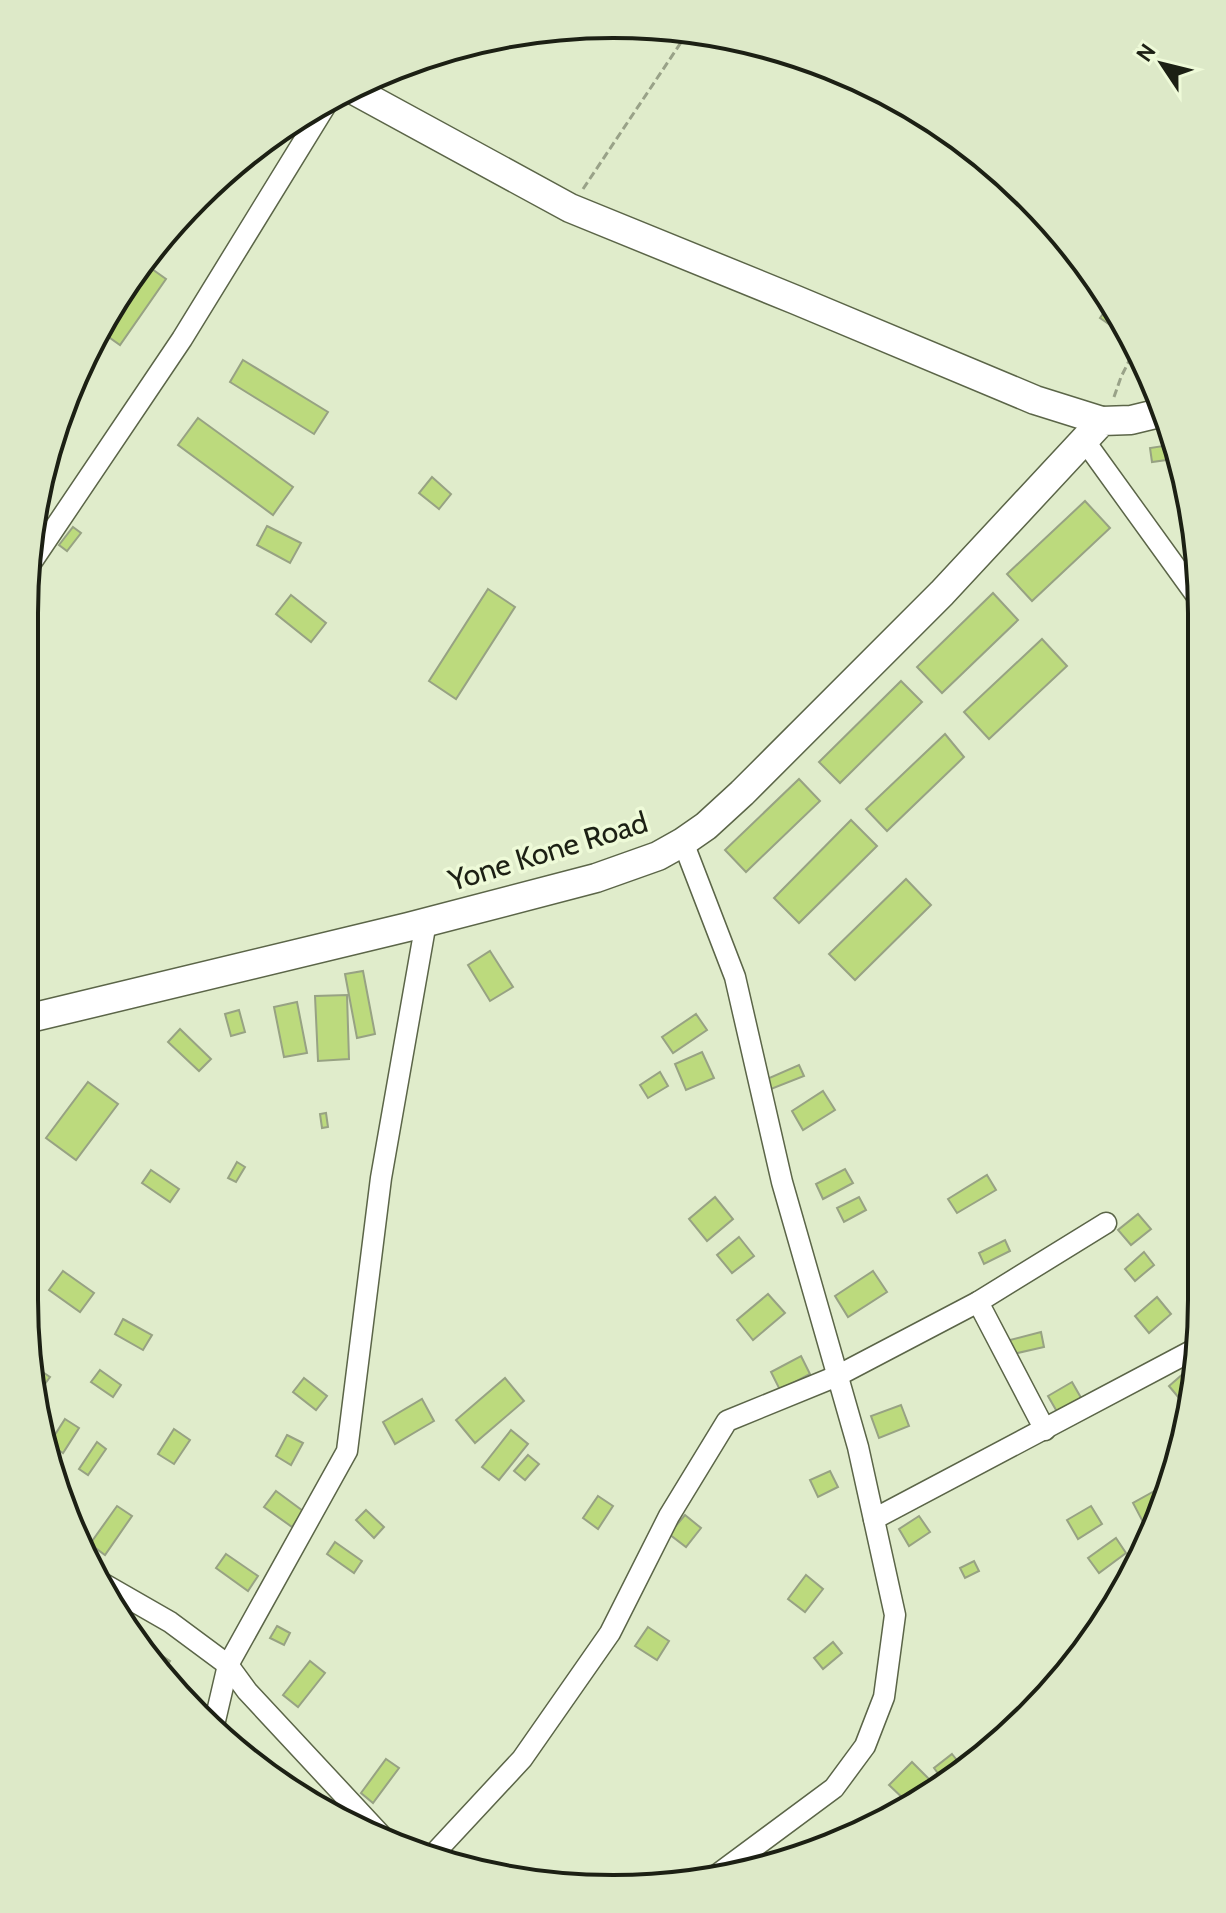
<svg xmlns="http://www.w3.org/2000/svg" width="1226" height="1913" font-family="Cabin,sans-serif">
<style>
.building{fill:#bcda7d;stroke:#97a283;stroke-width:2}
.lines{fill:none;stroke-linecap:round;stroke-linejoin:round}
.street-casing{stroke:#5b6548;stroke-width:23}
.secondary-casing{stroke:#5b6548;stroke-width:31}
.path{stroke:#99a288;stroke-width:3;stroke-dasharray:8 4;stroke-linecap:butt}
.street{stroke:#fff;stroke-width:20}
.secondary{stroke:#fff;stroke-width:28}
.labels{text-anchor:middle;dominant-baseline:central;stroke-width:7;stroke-linejoin:round;paint-order:stroke}
.street-label{font-size:30px;fill:#1c2014;stroke:#eefad8}
.rim{fill:none;stroke:#1c2014;stroke-width:4}
</style>
<rect width="100%" height="100%" fill="#e0eccb"/>
<g class="building">
<polygon points="145,264 166,279 120,345 103,333"/>
<polygon points="1109,305 1114,308 1120,318 1113,327 1100,318"/>
<polygon points="243,360 328,412 314,434 230,382"/>
<polygon points="198,418 293,487 273,515 178,445"/>
<polygon points="1176,444 1181,458 1152,462 1150,448"/>
<polygon points="432,477 451,494 439,509 419,493"/>
<polygon points="1085,501 1110,528 1032,601 1007,574"/>
<polygon points="267,526 301,543 290,563 257,545"/>
<polygon points="73,527 81,533 67,551 59,545"/>
<polygon points="488,589 515,607 456,699 429,681"/>
<polygon points="993,593 1018,620 942,693 917,667"/>
<polygon points="291,595 326,623 311,642 276,614"/>
<polygon points="1042,639 1067,666 989,739 964,712"/>
<polygon points="901,681 922,702 840,783 819,762"/>
<polygon points="945,734 964,757 887,831 866,809"/>
<polygon points="799,779 820,801 746,872 725,850"/>
<polygon points="851,820 877,846 799,923 774,898"/>
<polygon points="906,879 931,905 855,980 829,954"/>
<polygon points="490,951 513,987 490,1001 468,965"/>
<polygon points="363,971 375,1034 357,1038 345,974"/>
<polygon points="347,995 349,1059 318,1061 315,996"/>
<polygon points="297,1002 307,1053 284,1057 274,1007"/>
<polygon points="239,1010 245,1032 231,1036 225,1014"/>
<polygon points="696,1014 707,1030 673,1053 662,1037"/>
<polygon points="180,1029 211,1059 199,1071 168,1042"/>
<polygon points="702,1052 714,1078 686,1090 675,1064"/>
<polygon points="799,1065 804,1076 771,1089 767,1079"/>
<polygon points="660,1072 668,1086 648,1098 640,1085"/>
<polygon points="88,1082 118,1104 76,1160 46,1138"/>
<polygon points="823,1091 835,1110 803,1130 792,1111"/>
<polygon points="326,1113 328,1127 322,1128 320,1114"/>
<polygon points="237,1162 245,1167 236,1182 228,1178"/>
<polygon points="845,1169 853,1183 823,1199 816,1184"/>
<polygon points="151,1170 179,1189 170,1202 142,1183"/>
<polygon points="987,1175 996,1190 957,1213 948,1199"/>
<polygon points="715,1197 733,1219 707,1241 689,1219"/>
<polygon points="859,1197 866,1210 844,1222 837,1208"/>
<polygon points="1138,1214 1151,1229 1131,1245 1118,1230"/>
<polygon points="739,1237 754,1256 732,1273 717,1255"/>
<polygon points="1005,1240 1010,1251 984,1264 979,1253"/>
<polygon points="1144,1252 1154,1265 1135,1281 1125,1269"/>
<polygon points="63,1271 94,1293 80,1312 49,1290"/>
<polygon points="873,1271 887,1292 848,1317 835,1296"/>
<polygon points="768,1294 785,1313 753,1340 737,1320"/>
<polygon points="1157,1297 1171,1314 1149,1333 1135,1316"/>
<polygon points="123,1319 152,1335 143,1350 115,1334"/>
<polygon points="1041,1332 1044,1347 1009,1355 1006,1341"/>
<polygon points="801,1356 810,1374 780,1390 771,1372"/>
<polygon points="35,1367 50,1377 39,1392"/>
<polygon points="100,1370 121,1385 113,1397 91,1382"/>
<polygon points="1184,1373 1195,1386 1191,1398 1184,1404 1169,1386"/>
<polygon points="304,1378 327,1396 316,1410 293,1392"/>
<polygon points="505,1378 524,1401 475,1443 456,1420"/>
<polygon points="1072,1382 1084,1403 1060,1417 1048,1396"/>
<polygon points="422,1399 434,1421 395,1444 383,1422"/>
<polygon points="901,1405 909,1426 879,1438 871,1416"/>
<polygon points="65,1419 79,1428 63,1453 49,1444"/>
<polygon points="174,1429 190,1440 174,1464 158,1454"/>
<polygon points="511,1430 528,1444 499,1480 482,1467"/>
<polygon points="287,1435 303,1443 291,1465 276,1456"/>
<polygon points="97,1442 106,1449 88,1475 79,1469"/>
<polygon points="528,1455 539,1464 525,1480 514,1471"/>
<polygon points="830,1471 838,1487 818,1497 810,1480"/>
<polygon points="1158,1489 1164,1500 1161,1512 1143,1522 1133,1503"/>
<polygon points="61,1491 68,1495 62,1503 58,1495"/>
<polygon points="276,1491 303,1511 292,1527 264,1507"/>
<polygon points="598,1496 613,1506 598,1529 583,1518"/>
<polygon points="117,1506 132,1516 105,1555 90,1544"/>
<polygon points="1091,1506 1102,1524 1078,1539 1067,1520"/>
<polygon points="366,1510 384,1527 374,1538 356,1520"/>
<polygon points="685,1515 701,1528 686,1547 669,1534"/>
<polygon points="919,1516 930,1532 909,1546 899,1529"/>
<polygon points="1116,1538 1126,1553 1099,1573 1088,1558"/>
<polygon points="335,1542 362,1561 354,1573 327,1554"/>
<polygon points="226,1554 258,1576 248,1591 216,1568"/>
<polygon points="974,1561 979,1571 965,1578 960,1568"/>
<polygon points="806,1575 823,1589 805,1612 788,1599"/>
<polygon points="277,1626 290,1633 284,1645 270,1638"/>
<polygon points="648,1627 669,1641 657,1660 635,1646"/>
<polygon points="833,1642 842,1653 823,1669 814,1658"/>
<polygon points="152,1649 170,1661 164,1670 149,1654"/>
<polygon points="310,1661 325,1673 298,1707 283,1695"/>
<polygon points="952,1754 964,1769 946,1784 934,1768"/>
<polygon points="386,1759 399,1768 373,1803 361,1793"/>
<polygon points="912,1762 930,1780 908,1803 889,1785"/>
</g>
<g class="lines">
<g class="street-casing">
<g id="street">
<polyline points="1084,440 1201,602"/>
<polyline points="29,566 182,339 329,100"/>
<polyline points="683,842 735,977 782,1182 858,1447 895,1615 884,1697 865,1746 834,1788 718,1874"/>
<polyline points="978,1302 1045,1430"/>
<polyline points="874,1519 1197,1348"/>
<polyline points="102,1583 170,1622 228,1665 247,1691 381,1835"/>
<polyline points="214,1725 228,1665 347,1451 381,1178 426,922"/>
<polyline points="429,1859 522,1759 610,1633 669,1516 727,1421 837,1376 978,1302 1106,1223"/>
</g>
</g>
<g class="secondary-casing">
<g id="secondary">
<polyline points="348,87 570,208 796,300 1035,400 1102,421"/>
<polyline points="26,1019 408,927 596,878 658,856 683,842 706,826 742,793 942,593 1102,421 1131,420 1164,412"/>
</g>
</g>
<g class="path">
<polyline points="583,189 690,29"/>
<polyline points="1114,397 1121,377 1137,345"/>
</g>
<use href="#street" class="street"/>
<use href="#secondary" class="secondary"/>
</g>
<g class="labels">
<g class="street-label">
<text transform="translate(548 851) rotate(-17)">Yone Kone Road</text>
</g>
</g>
<path d="M0 0H1226V1913H0ZM613 38H613A575 575 0 0 1 1188 613V1300A575 575 0 0 1 613 1875H613A575 575 0 0 1 38 1300V613A575 575 0 0 1 613 38Z" fill="#dde9c8" fill-rule="evenodd"/>
<path class="rim" d="M613 38H613A575 575 0 0 1 1188 613V1300A575 575 0 0 1 613 1875H613A575 575 0 0 1 38 1300V613A575 575 0 0 1 613 38Z"/>
<g transform="translate(1162 64) rotate(305)" stroke="#eefad8" stroke-width="6" paint-order="stroke">
<path d="M0-6L14 30L0 20L-14 30Z" fill="#1c2014"/>
<text y="-12" font-size="22" font-weight="bold" text-anchor="middle" fill="#1c2014">N</text>
</g>
</svg>
